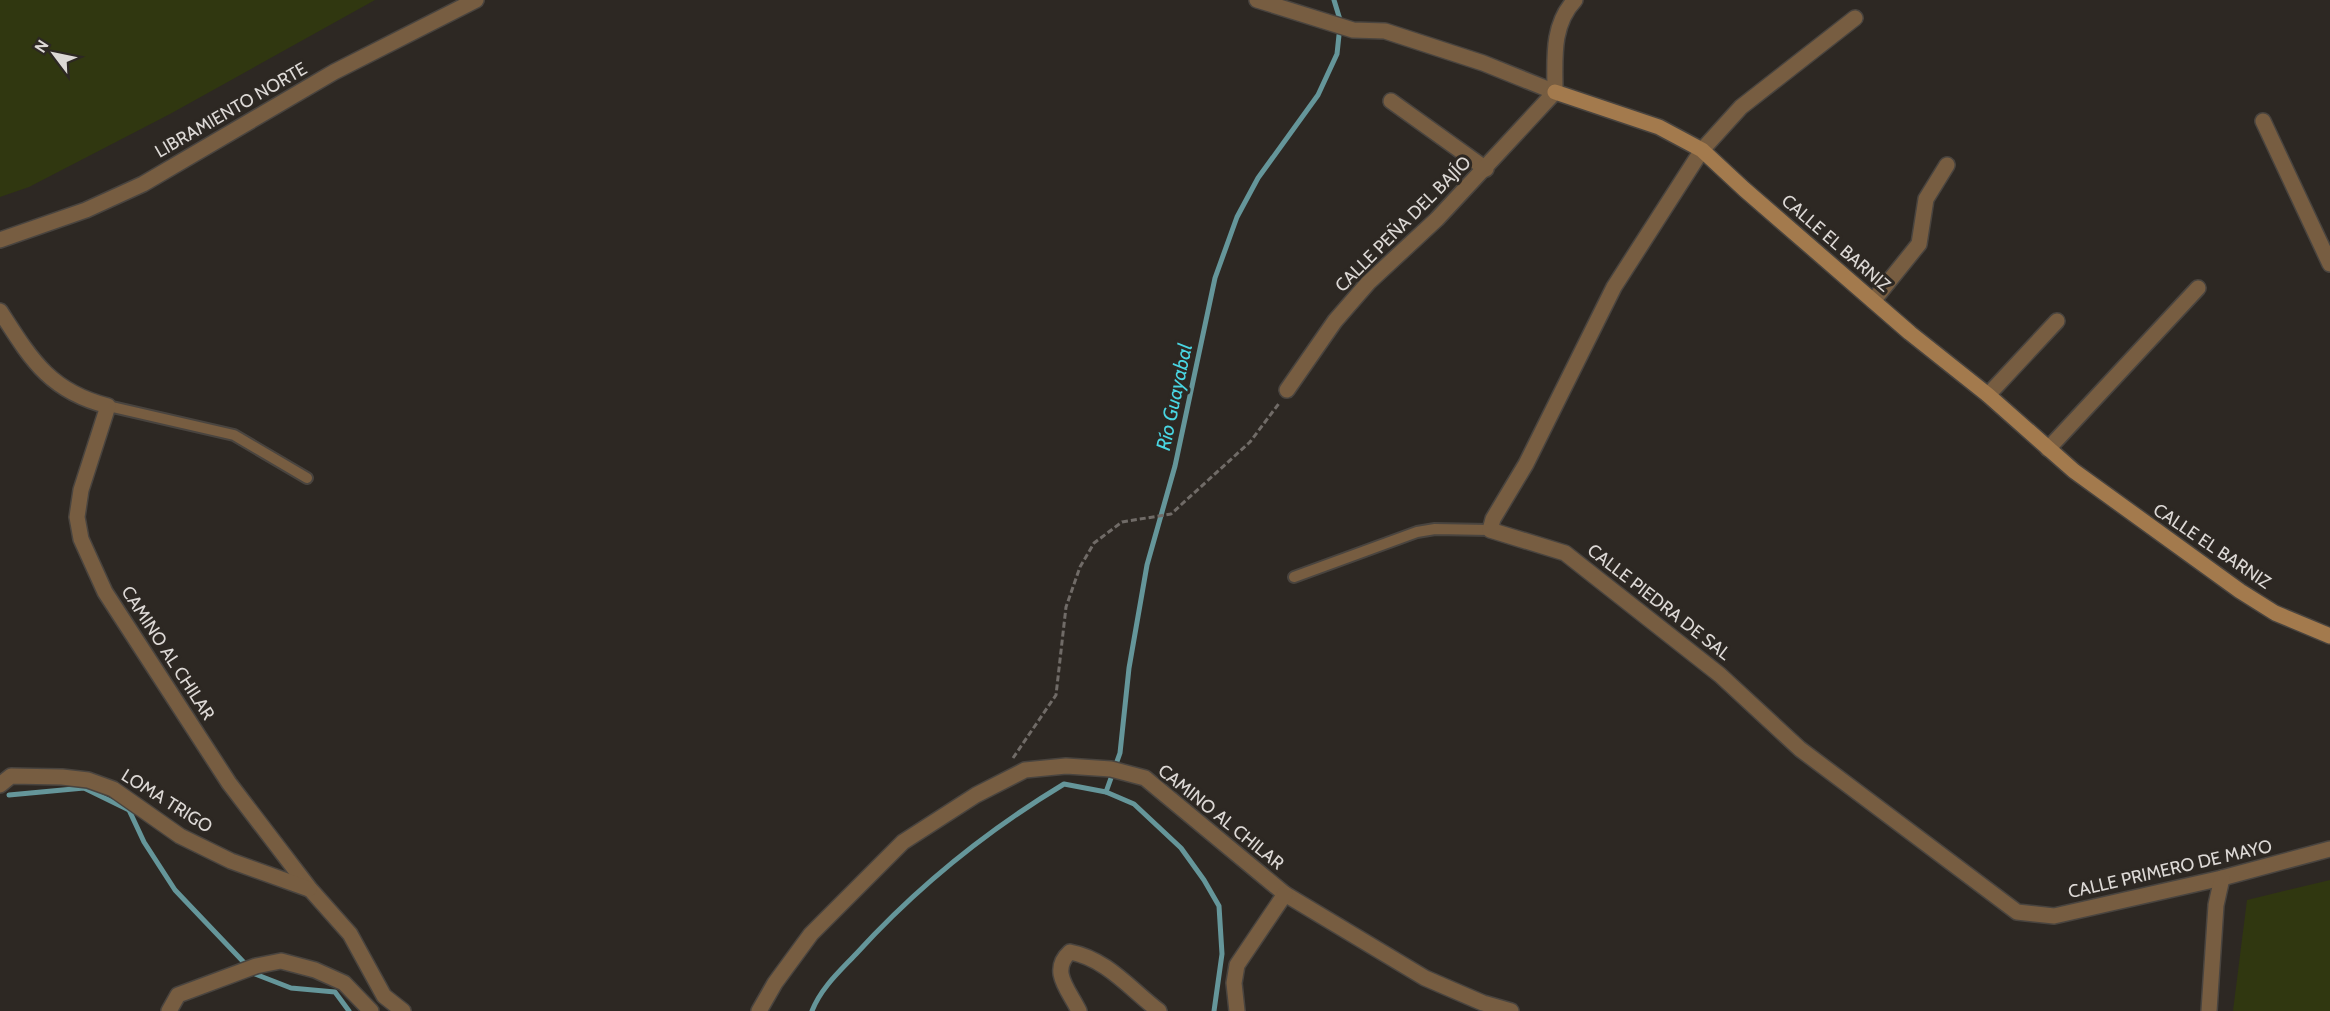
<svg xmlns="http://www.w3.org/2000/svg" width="2330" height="1011" font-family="Cabin,sans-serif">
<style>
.green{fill:#303710}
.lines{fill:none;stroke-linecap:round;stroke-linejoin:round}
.stream{stroke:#65969a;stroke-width:5}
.lane-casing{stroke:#49443f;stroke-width:14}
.street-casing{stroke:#49443f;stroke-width:18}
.secondary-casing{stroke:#49443f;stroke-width:18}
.path{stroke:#706b67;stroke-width:3;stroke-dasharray:6 3;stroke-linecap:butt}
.lane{stroke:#775d41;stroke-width:10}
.street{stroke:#775d41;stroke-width:15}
.secondary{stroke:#a37a4d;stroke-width:15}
.labels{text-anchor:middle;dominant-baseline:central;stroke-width:6;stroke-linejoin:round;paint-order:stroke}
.street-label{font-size:18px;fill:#dcd8d5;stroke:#2d2823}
.water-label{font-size:20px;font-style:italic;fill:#49d5e2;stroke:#2d2823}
</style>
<rect width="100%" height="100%" fill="#2d2823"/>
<g class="green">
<polygon points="0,0 375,0 170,114 29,187 0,197"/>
<polygon points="2330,880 2330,1011 2233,1011 2247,900"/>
</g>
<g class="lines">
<g class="stream">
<polyline points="1334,0 1341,23"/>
<polyline points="1106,792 1120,753 1129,668 1147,565 1175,466 1215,278 1237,217 1258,178 1318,95 1337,54 1339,35"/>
<polyline points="9,795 84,788 129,810 144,842 175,890 255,974 291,988 335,992 349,1011"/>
<path d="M812,1011C821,988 839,972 856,954C917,887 986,831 1064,784L1106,792L1134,804L1181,848L1204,880L1219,906L1222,954L1214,1011"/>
</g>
<g class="lane-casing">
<g id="lane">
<polyline points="108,406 234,435 307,478"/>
<polyline points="1294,577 1417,532 1435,529 1490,530"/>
</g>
</g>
<g class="street-casing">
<g id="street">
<polyline points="1257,0 1353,30 1385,31 1483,63 1555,92"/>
<polyline points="1855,18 1741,107 1702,150 1614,287 1526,464 1493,519 1490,530 1565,553 1720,675 1800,749 2017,912 2054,916 2222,878 2330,849"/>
<path d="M1555,92C1555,60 1551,25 1575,0"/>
<polyline points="1391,101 1486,169"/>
<polyline points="2263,121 2330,264"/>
<polyline points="0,240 86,210 143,184 334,72 476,0"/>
<polyline points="1873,301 1919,244 1926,199 1947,165"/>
<path d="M0,311C31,359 49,391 108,406L81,490L77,517L81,539L105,592L229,783L310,889L350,934L384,996L403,1011"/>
<polyline points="1287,390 1335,321 1368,283 1437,219 1555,92"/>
<polyline points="1988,395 2057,321"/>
<polyline points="2048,449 2198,288"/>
<polyline points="0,785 11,776 62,777 88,780 113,789 180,836 231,861 309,889"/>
<polyline points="169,1011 178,995 256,966 281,961 315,970 344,983 371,1011"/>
<polyline points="759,1011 775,983 811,934 903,842 976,795 1025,770 1066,766 1111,769 1145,778 1285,894 1425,978 1483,1003 1511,1011"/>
<path d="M1079,1011C1069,990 1049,971 1070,952C1107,959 1130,989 1159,1011"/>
<polyline points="1237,1011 1234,983 1237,965 1285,894"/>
<polyline points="2209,1011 2216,905 2222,878"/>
</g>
</g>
<g class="secondary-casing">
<polyline id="secondary" points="1555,92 1659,127 1702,150 1744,189 1910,333 1988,395 2074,471 2240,591 2275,613 2330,636"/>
</g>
<polyline class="path" points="1013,758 1056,695 1066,607 1080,567 1094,543 1122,522 1171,514 1250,442 1280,402"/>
<use href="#lane" class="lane"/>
<use href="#street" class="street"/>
<use href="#secondary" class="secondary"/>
</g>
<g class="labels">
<g class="street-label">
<text transform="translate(231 110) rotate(-30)">LIBRAMIENTO NORTE</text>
<text transform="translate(1403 224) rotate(-45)">CALLE PEÑA DEL BAJÍO</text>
<text transform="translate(1836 243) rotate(41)">CALLE EL BARNIZ</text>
<text transform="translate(2212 546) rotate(34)">CALLE EL BARNIZ</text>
<text transform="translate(1659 602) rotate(38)">CALLE PIEDRA DE SAL</text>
<text transform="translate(168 653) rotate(57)">CAMINO AL CHILAR</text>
<text transform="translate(167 801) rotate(32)">LOMA TRIGO</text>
<text transform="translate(1221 817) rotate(39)">CAMINO AL CHILAR</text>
<text transform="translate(2170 869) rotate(-13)">CALLE PRIMERO DE MAYO</text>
</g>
<g class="water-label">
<text transform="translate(1174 397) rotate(-78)">Río Guayabal</text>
</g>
</g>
<g transform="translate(54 54) rotate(302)" stroke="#2d2823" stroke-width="4.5" paint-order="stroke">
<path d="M0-4.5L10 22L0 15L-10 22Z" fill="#dcd8d5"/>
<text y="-9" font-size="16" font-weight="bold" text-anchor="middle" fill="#dcd8d5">N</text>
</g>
</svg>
